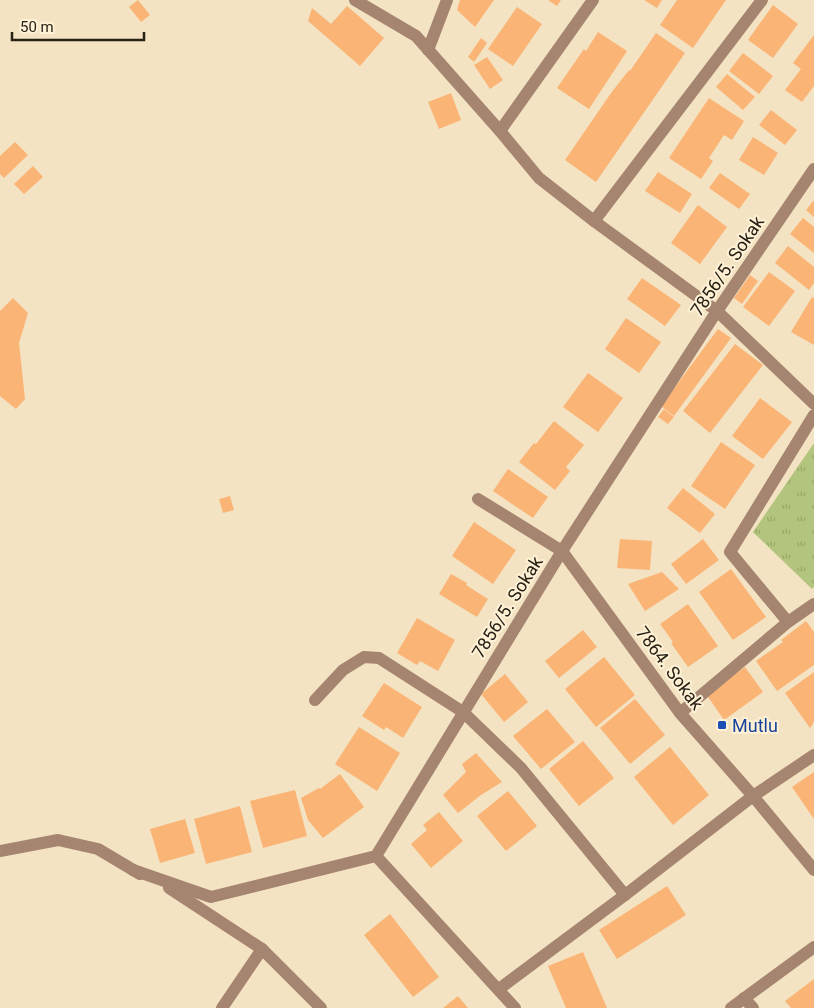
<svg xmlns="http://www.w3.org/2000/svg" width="814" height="1008" font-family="Roboto,sans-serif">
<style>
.park{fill:url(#park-tufts)}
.building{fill:#fab476}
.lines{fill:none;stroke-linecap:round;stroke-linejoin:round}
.minor{stroke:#a5856f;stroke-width:12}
.transit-dot{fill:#1a4fb4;stroke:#fff1d6;stroke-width:2}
.labels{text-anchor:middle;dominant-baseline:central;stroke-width:4;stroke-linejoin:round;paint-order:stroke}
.street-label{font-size:18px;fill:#282216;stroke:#fff1d6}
.transit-label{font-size:18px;fill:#164399;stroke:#fff1d6;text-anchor:start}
</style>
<defs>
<pattern id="park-tufts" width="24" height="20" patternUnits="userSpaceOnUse" patternTransform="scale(1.25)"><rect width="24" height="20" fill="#b2c47d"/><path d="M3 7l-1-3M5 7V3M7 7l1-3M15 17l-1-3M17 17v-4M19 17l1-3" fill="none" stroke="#99a86b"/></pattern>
</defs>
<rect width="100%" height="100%" fill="#f4e3c2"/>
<polygon class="park" points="814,443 814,587 812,589 753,532"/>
<g class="building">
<polygon points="138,0 150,15 141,22 129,7"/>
<polygon points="460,0 494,0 475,27 457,10"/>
<polygon points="548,0 561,0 557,6"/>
<polygon points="644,0 662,0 657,8"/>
<polygon points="677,0 726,0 693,48 660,25"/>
<polygon points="773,5 798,24 773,58 748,40"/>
<polygon points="347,6 384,38 360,66 308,21 312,8 331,24"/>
<polygon points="517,7 542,24 513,66 488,49"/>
<polygon points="598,32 627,51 589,109 557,88 584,49 586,51"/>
<polygon points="656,33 685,53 596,182 565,160 611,93 629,70 630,71"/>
<polygon points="814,35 814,86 802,102 785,90 801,69 793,63"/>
<polygon points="481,38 487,43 474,62 468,57"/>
<polygon points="743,53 773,76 759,94 729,71"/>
<polygon points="487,57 503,80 490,89 474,65"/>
<polygon points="727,74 755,97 743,110 716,87"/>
<polygon points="451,93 461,120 439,129 428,102"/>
<polygon points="709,98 744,121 732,140 724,135 709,158 713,161 701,179 669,158"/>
<polygon points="771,110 797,130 785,145 759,125"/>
<polygon points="753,137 778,153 764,175 739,160"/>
<polygon points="15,142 28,155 4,178 0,174 0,156"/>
<polygon points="33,166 43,177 24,194 14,184"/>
<polygon points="658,172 692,194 680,213 645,191"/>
<polygon points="720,173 750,194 739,209 709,188"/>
<polygon points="814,200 814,217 806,210"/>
<polygon points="698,205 727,227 700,264 671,243"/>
<polygon points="803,218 814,227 814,253 790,234"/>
<polygon points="788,246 814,267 814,283 809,290 775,263"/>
<polygon points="769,272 795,291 769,326 743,307"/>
<polygon points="750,275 758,281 742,304 734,298"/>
<polygon points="642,278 681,305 665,326 627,299"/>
<polygon points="812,297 814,298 814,345 791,332"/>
<polygon points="13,298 28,313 19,343 25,399 16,409 0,396 0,311"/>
<polygon points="626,318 661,342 639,373 605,349"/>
<polygon points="718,329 731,338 674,416 661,406"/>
<polygon points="735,344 763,365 710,433 683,411"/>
<polygon points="588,373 623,398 598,432 563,407"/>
<polygon points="760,398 792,422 763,459 732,436"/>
<polygon points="664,409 674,417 668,424 658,417"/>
<polygon points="554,421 584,445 566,467 570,471 555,490 519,462 534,443 536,444"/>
<polygon points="721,442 755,465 725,509 691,486"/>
<polygon points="508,469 548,497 533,518 493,491"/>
<polygon points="683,488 715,514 700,533 667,508"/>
<polygon points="230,496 234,510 223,513 219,499"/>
<polygon points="474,522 516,550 493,584 452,556"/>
<polygon points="620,539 652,541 650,570 617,568"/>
<polygon points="703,539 719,560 686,584 671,564"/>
<polygon points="731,569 766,617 733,640 699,592"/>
<polygon points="662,572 679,589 645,611 628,584"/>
<polygon points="451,574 467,583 466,585 488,599 477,617 439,594"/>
<polygon points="688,604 718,646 688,667 671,643 673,642 660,624"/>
<polygon points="417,618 455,640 438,671 420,661 417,665 397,653"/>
<polygon points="806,621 814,632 814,665 777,691 756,661 783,642 781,640"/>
<polygon points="583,630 597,647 559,678 545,661"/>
<polygon points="604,657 635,695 596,727 565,689"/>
<polygon points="745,667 763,692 724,720 706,694"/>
<polygon points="814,672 814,722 810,728 785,693"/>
<polygon points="505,674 528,702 504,722 481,694"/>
<polygon points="384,683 422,707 403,738 386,727 384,730 362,716"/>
<polygon points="635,699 665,735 630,764 600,728"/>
<polygon points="547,709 575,742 541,769 513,736"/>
<polygon points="359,727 400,753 377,791 335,764"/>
<polygon points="583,741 614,778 579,806 549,769"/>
<polygon points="670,747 709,795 673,825 634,777"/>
<polygon points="476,753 502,782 481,795 458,813 443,795 466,772 462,764"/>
<polygon points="814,772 814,819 792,787"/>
<polygon points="340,774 364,807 323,838 308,820 301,798 319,788 320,789"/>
<polygon points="295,790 307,836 263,848 250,801"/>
<polygon points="508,791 537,826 506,851 477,816"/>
<polygon points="240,806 252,852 206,864 194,819"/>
<polygon points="439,812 463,841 431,868 411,844 427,830 423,825"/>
<polygon points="185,819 195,853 160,863 150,829"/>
<polygon points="667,886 686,915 617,959 599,930"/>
<polygon points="390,914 439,977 413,997 364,935"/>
<polygon points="583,952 607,1008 566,1008 548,966"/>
<polygon points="814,979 814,1008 791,1008 785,1001"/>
<polygon points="458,996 468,1008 443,1008"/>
</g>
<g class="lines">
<g class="minor">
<polyline points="355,0 416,36 500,131 539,178 594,221 717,311 814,404"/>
<polyline points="428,50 447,0"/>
<polyline points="500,131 593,0"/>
<polyline points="594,221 762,0"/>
<polyline points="478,499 562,551 680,713 753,796 814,870"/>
<polyline points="788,622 730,552 814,415"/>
<polyline points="315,700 343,670 364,657 379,658 463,712 521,768 625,895"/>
<polyline points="680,713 788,622 814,604"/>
<polyline points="0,851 58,840 98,849 140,874"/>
<polyline points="376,856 515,1008"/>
<polyline points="133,870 211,897 376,856 562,551 717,311 814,169"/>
<polyline points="169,888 262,949 321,1008"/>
<polyline points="499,989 625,895 753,796 814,755"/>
<polyline points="744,998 753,1008"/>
<polyline points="222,1008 262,949"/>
<polyline points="731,1008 814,947"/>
</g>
</g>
<rect class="transit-dot" x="717" y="720" width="10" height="10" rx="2.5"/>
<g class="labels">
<g class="street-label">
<text transform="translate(727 266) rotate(-56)">7856/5. Sokak</text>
<text transform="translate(507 607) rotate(-58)">7856/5. Sokak</text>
<text transform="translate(670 668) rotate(53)">7864. Sokak</text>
</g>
<g class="transit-label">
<text x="732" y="725">Mutlu</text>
</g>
</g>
<path d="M12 32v8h132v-8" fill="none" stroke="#282216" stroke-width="2.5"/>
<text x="20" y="32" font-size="15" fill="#282216" stroke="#fff1d6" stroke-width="4" paint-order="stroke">50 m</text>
</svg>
